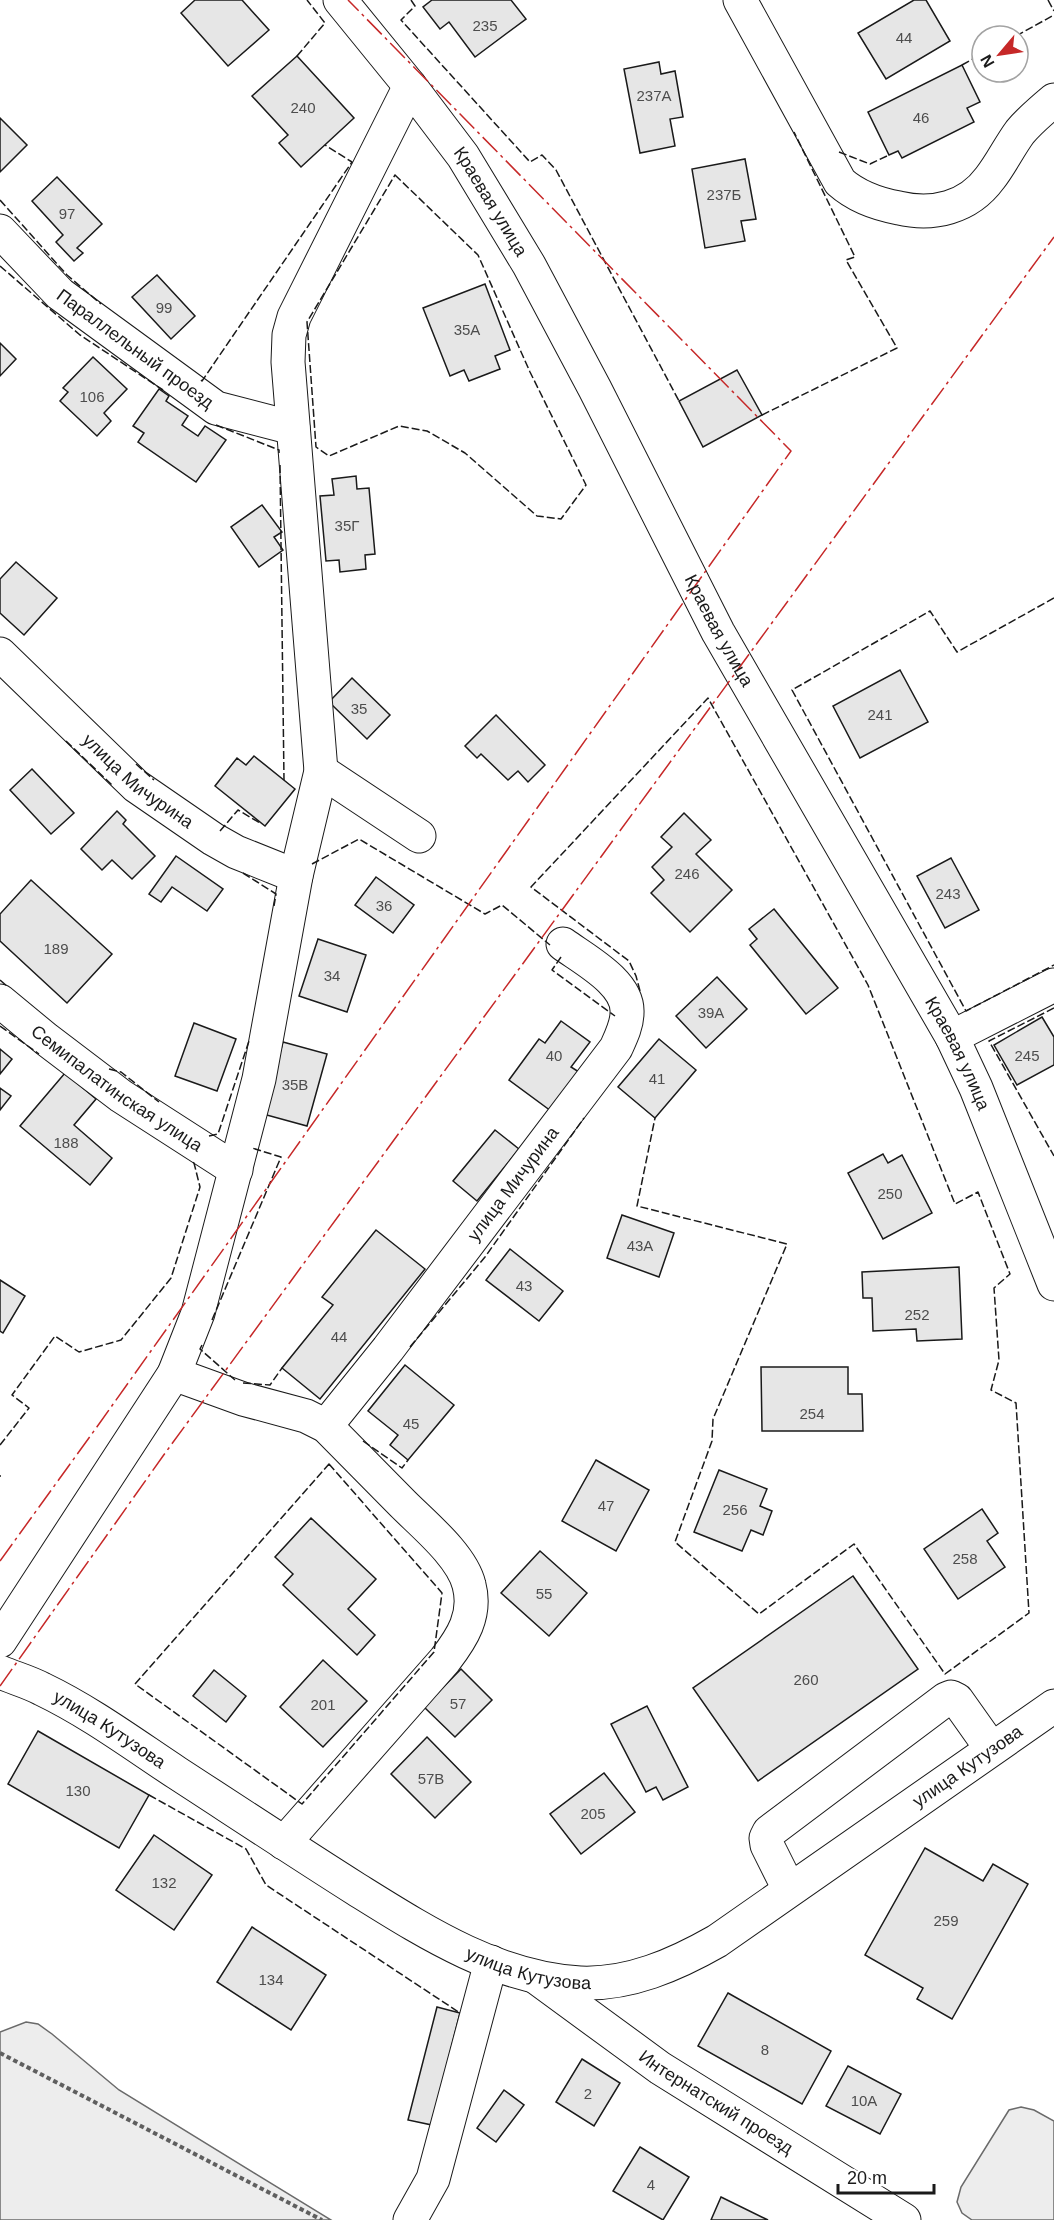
<svg xmlns="http://www.w3.org/2000/svg" width="1054" height="2220" font-family="Arial,sans-serif">
<style>
.built{fill:#ededed;stroke:#6a6a6a;stroke-width:1.5}
.building{fill:#e6e6e6;stroke:#1a1a1a;stroke-width:1.5}
.lines{fill:none;stroke-linecap:round;stroke-linejoin:round}
.minor-casing{stroke:#1a1a1a;stroke-width:35}
.path{stroke:#5f5f5f;stroke-width:4;stroke-dasharray:4.5 3;stroke-linecap:butt}
.minor{stroke:#fff;stroke-width:33}
.fence{stroke:#1a1a1a;stroke-width:1.5;stroke-dasharray:8 3;stroke-linecap:butt}
.power{stroke:#c62828;stroke-width:1.5;stroke-dasharray:21 4.5 3 4.5;stroke-linecap:butt}
.labels{text-anchor:middle;dominant-baseline:central;stroke-width:4.5;stroke-linejoin:round;paint-order:stroke}
.number-label{font-size:15px;fill:#4d4d4d}
.street-label{font-size:18px;fill:#1a1a1a;stroke:#fff}
</style>
<rect width="100%" height="100%" fill="#fff"/>
<g class="built">
<polygon points="26,2022 38,2024 52,2034 119,2090 331,2220 0,2220 0,2032"/>
<polygon points="1021,2107 1034,2110 1054,2121 1054,2220 972,2220 962,2213 957,2202 961,2187 1009,2110"/>
</g>
<g class="building">
<polygon points="195,0 242,0 269,30 228,66 181,13"/>
<polygon points="432,0 511,0 526,19 475,57 449,22 440,29 423,7"/>
<polygon points="914,0 926,0 950,41 886,79 858,33"/>
<polygon points="297,56 354,118 301,167 279,143 288,135 252,96"/>
<polygon points="659,62 661,74 675,71 683,117 670,119 675,146 640,153 624,69"/>
<polygon points="962,65 980,102 967,108 974,122 902,158 898,151 889,155 868,112"/>
<polygon points="0,118 27,145 0,172"/>
<polygon points="745,159 756,219 741,221 745,241 705,248 692,169"/>
<polygon points="57,177 102,224 77,248 83,253 74,261 56,242 63,235 32,201"/>
<polygon points="157,275 195,316 171,339 132,297"/>
<polygon points="485,284 510,350 495,356 500,369 469,381 464,370 450,376 423,308"/>
<polygon points="0,343 16,359 0,376"/>
<polygon points="93,357 127,389 104,413 111,421 97,436 60,401 68,392 63,388"/>
<polygon points="737,370 762,415 703,447 679,401"/>
<polygon points="159,389 169,396 166,401 188,416 182,425 198,436 205,426 226,440 196,482 138,442 144,433 133,426"/>
<polygon points="356,476 357,489 369,488 375,554 365,555 366,569 340,572 339,560 326,561 320,496 334,495 332,479"/>
<polygon points="262,505 282,532 274,537 283,550 259,567 231,527"/>
<polygon points="16,562 57,598 24,635 0,613 0,579"/>
<polygon points="900,670 928,722 860,758 833,706"/>
<polygon points="352,678 390,715 367,739 329,702"/>
<polygon points="496,715 545,765 528,782 518,771 508,780 481,754 477,758 465,746"/>
<polygon points="254,756 295,789 265,826 215,786 237,758 246,765"/>
<polygon points="32,769 74,813 51,834 10,790"/>
<polygon points="117,811 126,820 123,824 155,856 132,879 112,860 102,870 81,849"/>
<polygon points="684,813 711,840 696,854 732,890 690,932 651,893 664,880 652,867 672,847 661,837"/>
<polygon points="176,856 223,889 207,911 172,887 161,902 149,894"/>
<polygon points="951,858 979,910 945,928 917,876"/>
<polygon points="376,877 414,905 393,933 355,905"/>
<polygon points="31,880 112,954 67,1003 0,941 0,914"/>
<polygon points="774,909 838,988 806,1014 750,945 757,939 749,929"/>
<polygon points="318,939 366,955 347,1012 299,996"/>
<polygon points="717,977 747,1009 706,1048 676,1016"/>
<polygon points="1042,1017 1054,1037 1054,1065 1017,1085 994,1045"/>
<polygon points="561,1021 590,1042 571,1067 579,1072 551,1111 509,1080 539,1039 545,1043"/>
<polygon points="194,1023 236,1039 217,1091 175,1076"/>
<polygon points="659,1039 696,1070 655,1118 618,1087"/>
<polygon points="283,1042 327,1054 307,1126 263,1114"/>
<polygon points="0,1049 12,1059 0,1074"/>
<polygon points="65,1073 96,1099 74,1125 112,1158 90,1185 20,1126"/>
<polygon points="0,1088 11,1096 0,1110"/>
<polygon points="495,1130 519,1149 477,1201 453,1181"/>
<polygon points="883,1154 888,1163 902,1155 932,1213 883,1239 848,1173"/>
<polygon points="622,1215 674,1233 659,1277 607,1258"/>
<polygon points="376,1230 425,1269 320,1399 282,1368 333,1305 322,1297"/>
<polygon points="510,1249 563,1291 539,1321 486,1280"/>
<polygon points="959,1267 962,1339 917,1341 916,1329 873,1331 872,1298 863,1298 862,1272"/>
<polygon points="0,1280 25,1296 3,1333 0,1331"/>
<polygon points="405,1365 454,1405 408,1460 390,1445 398,1435 368,1411"/>
<polygon points="761,1367 848,1367 848,1394 862,1394 863,1431 762,1431"/>
<polygon points="596,1460 649,1490 616,1551 562,1521"/>
<polygon points="719,1470 767,1489 760,1506 772,1511 763,1535 751,1530 742,1551 694,1532"/>
<polygon points="982,1509 998,1533 987,1541 1005,1567 958,1599 924,1549"/>
<polygon points="311,1518 376,1579 348,1609 375,1635 357,1655 283,1585 293,1574 275,1557"/>
<polygon points="540,1551 587,1593 549,1636 501,1593"/>
<polygon points="853,1576 918,1669 758,1781 693,1688"/>
<polygon points="323,1660 367,1701 323,1747 280,1707"/>
<polygon points="461,1669 492,1700 455,1737 424,1707"/>
<polygon points="214,1670 246,1696 226,1722 193,1696"/>
<polygon points="647,1706 688,1787 663,1800 656,1787 646,1792 611,1724"/>
<polygon points="38,1731 149,1795 119,1848 8,1784"/>
<polygon points="427,1737 471,1782 435,1818 391,1774"/>
<polygon points="604,1773 635,1812 581,1854 550,1814"/>
<polygon points="154,1835 212,1875 174,1930 116,1890"/>
<polygon points="925,1848 983,1881 993,1864 1028,1884 952,2019 917,1999 923,1988 865,1955"/>
<polygon points="252,1927 326,1975 291,2030 217,1982"/>
<polygon points="728,1993 831,2051 802,2104 698,2046"/>
<polygon points="437,2007 460,2013 432,2125 408,2120"/>
<polygon points="582,2059 620,2083 594,2126 556,2102"/>
<polygon points="848,2066 901,2094 880,2134 826,2106"/>
<polygon points="504,2090 524,2105 496,2142 477,2128"/>
<polygon points="640,2147 689,2177 663,2220 613,2191"/>
<polygon points="721,2197 768,2220 711,2220"/>
</g>
<g class="lines">
<g class="minor-casing">
<g id="minor">
<path id="s1" d="M340,0L410,86L463,156L529,265L595,389L718,632L952,1037L976,1088L1054,1284"/>
<path d="M740,0L840,182C857,197 877,204 899,208C933,216 968,208 990,178C1001,164 1009,147 1020,132C1030,120 1042,110 1054,100"/>
<path id="s2" d="M0,231L60,294L216,408L293,428"/>
<path id="s3" d="M0,654L136,786L213,839L236,852L296,876"/>
<polyline points="321,771 419,836"/>
<path id="s4" d="M0,1001L46,1039L121,1096L236,1170"/>
<polyline points="952,1037 1054,985"/>
<path d="M174,1374L243,1399L306,1416L326,1426C352,1452 377,1478 403,1504C424,1525 462,1556 469,1585C477,1615 462,1638 445,1660L284,1843"/>
<path id="s5" d="M326,1426L388,1349L616,1048C621,1037 627,1025 627,1013C629,983 585,960 563,944"/>
<polyline points="0,1641 174,1374 198,1313 259,1079 296,876 321,771 288,362 289,335 294,317 410,86"/>
<path id="s6" d="M0,1672C14,1678 29,1682 42,1689C90,1712 133,1744 177,1773C237,1812 296,1851 356,1889C425,1932 496,1978 580,1983C629,1985 675,1965 717,1941L1054,1706"/>
<polyline points="789,1889 767,1845 766,1838 769,1832 946,1699 951,1697 957,1700 991,1748"/>
<path id="s7" d="M537,1978L660,2068L904,2220"/>
<polyline points="410,2220 433,2179 491,1962"/>
</g>
</g>
<polyline class="path" points="0,2053 322,2220"/>
<use href="#minor" class="minor"/>
<g class="fence">
<polyline points="411,0 415,6 401,20 530,162 542,155 556,170 679,401"/>
<polyline points="1048,0 1054,11"/>
<polyline points="1016,36 1054,15"/>
<polyline points="297,56 325,23 307,0"/>
<polyline points="962,65 982,54"/>
<polyline points="839,152 870,164 889,155"/>
<polygon points="395,175 478,255 530,372 586,485 561,519 537,516 465,453 427,431 399,426 329,456 316,447 307,322"/>
<polyline points="0,200 67,275 101,304"/>
<polyline points="0,266 80,335 163,390"/>
<polyline points="201,380 202,381 352,162 325,145"/>
<polyline points="762,415 897,348 846,260 855,257 794,132"/>
<polyline points="216,425 279,450 279,453"/>
<polyline points="280,465 284,780"/>
<polyline points="1054,598 957,652 930,611 792,690 966,1011 1054,965"/>
<polyline points="66,741 113,786"/>
<polyline points="136,764 154,780"/>
<polyline points="220,831 238,810 260,823"/>
<polyline points="312,864 359,839 485,914 502,905 550,945"/>
<polyline points="243,873 276,894 274,906"/>
<polyline points="561,957 552,970 615,1016"/>
<polyline points="0,980 8,987"/>
<polyline points="640,991 636,976 629,961 531,887 708,698 868,985 955,1204 978,1192 1010,1274 994,1288 999,1360 991,1390 1016,1403 1029,1613 945,1674 854,1544 759,1614 675,1542 712,1441 713,1419 787,1244 637,1206 655,1118"/>
<polyline points="1054,1008 989,1041 1054,1156"/>
<polyline points="0,1026 39,1054"/>
<polyline points="109,1069 121,1072 159,1102"/>
<polyline points="209,1136 218,1134 249,1041"/>
<polyline points="212,1320 281,1157 252,1148"/>
<polyline points="202,1345 200,1349 235,1380"/>
<polyline points="410,1347 485,1257 584,1118"/>
<polyline points="243,1383 270,1385 282,1368"/>
<polyline points="363,1441 402,1468 408,1460"/>
<polyline points="0,1445 29,1408 12,1395 55,1336 79,1352 121,1340 171,1278 200,1187 194,1163 191,1161"/>
<polygon points="329,1464 442,1593 434,1652 302,1804 135,1684"/>
<polyline points="0,1475 0,1477"/>
<polyline points="149,1795 246,1849 266,1885 460,2013"/>
</g>
<g class="power">
<polyline points="0,1561 99,1424 791,451 348,0"/>
<polyline points="0,1686 163,1456 1054,237"/>
</g>
</g>
<g class="labels">
<g class="number-label">
<text x="485" y="25">235</text>
<text x="904" y="37">44</text>
<text x="654" y="95">237А</text>
<text x="303" y="107">240</text>
<text x="921" y="117">46</text>
<text x="724" y="194">237Б</text>
<text x="67" y="213">97</text>
<text x="164" y="307">99</text>
<text x="467" y="329">35А</text>
<text x="92" y="396">106</text>
<text x="347" y="525">35Г</text>
<text x="359" y="708">35</text>
<text x="880" y="714">241</text>
<text x="687" y="873">246</text>
<text x="948" y="893">243</text>
<text x="384" y="905">36</text>
<text x="56" y="948">189</text>
<text x="332" y="975">34</text>
<text x="711" y="1012">39А</text>
<text x="554" y="1055">40</text>
<text x="1027" y="1055">245</text>
<text x="657" y="1078">41</text>
<text x="295" y="1084">35В</text>
<text x="66" y="1142">188</text>
<text x="890" y="1193">250</text>
<text x="640" y="1245">43А</text>
<text x="524" y="1285">43</text>
<text x="917" y="1314">252</text>
<text x="339" y="1336">44</text>
<text x="812" y="1413">254</text>
<text x="411" y="1423">45</text>
<text x="606" y="1505">47</text>
<text x="735" y="1509">256</text>
<text x="965" y="1558">258</text>
<text x="544" y="1593">55</text>
<text x="806" y="1679">260</text>
<text x="458" y="1703">57</text>
<text x="323" y="1704">201</text>
<text x="431" y="1778">57В</text>
<text x="78" y="1790">130</text>
<text x="593" y="1813">205</text>
<text x="164" y="1882">132</text>
<text x="946" y="1920">259</text>
<text x="271" y="1979">134</text>
<text x="765" y="2049">8</text>
<text x="588" y="2093">2</text>
<text x="864" y="2100">10А</text>
<text x="651" y="2184">4</text>
</g>
<g class="street-label">
<text stroke="none"><textPath href="#s1" startOffset="252">Краевая улица</textPath></text>
<text stroke="none"><textPath href="#s2" startOffset="180">Параллельный проезд</textPath></text>
<text stroke="none"><textPath href="#s1" startOffset="738">Краевая улица</textPath></text>
<text stroke="none"><textPath href="#s3" startOffset="188">улица Мичурина</textPath></text>
<text stroke="none"><textPath href="#s1" startOffset="1224">Краевая улица</textPath></text>
<text stroke="none"><textPath href="#s4" startOffset="146">Семипалатинская улица</textPath></text>
<text stroke="none"><textPath href="#s5" startOffset="306">улица Мичурина</textPath></text>
<text stroke="none"><textPath href="#s6" startOffset="124">улица Кутузова</textPath></text>
<text stroke="none"><textPath href="#s6" startOffset="1114">улица Кутузова</textPath></text>
<text stroke="none"><textPath href="#s6" startOffset="610">улица Кутузова</textPath></text>
<text stroke="none"><textPath href="#s7" startOffset="218">Интернатский проезд</textPath></text>
</g>
</g>
<g transform="translate(1000 54) rotate(241)"><circle r="28" fill="#ffffff" stroke="#a3a3a3" stroke-width="1.5"/>
<path d="M0-4.5L10 22L0 15L-10 22Z" fill="#c62828"/>
<text y="-9" font-size="16" font-weight="bold" text-anchor="middle" fill="#1a1a1a">N</text>
</g>
<path d="M838 2184v9h96v-9" fill="none" stroke="#1a1a1a" stroke-width="3"/>
<text x="847" y="2184" font-size="18" fill="#1a1a1a" stroke="#ffffff" stroke-width="4.5" paint-order="stroke">20 m</text>
</svg>
